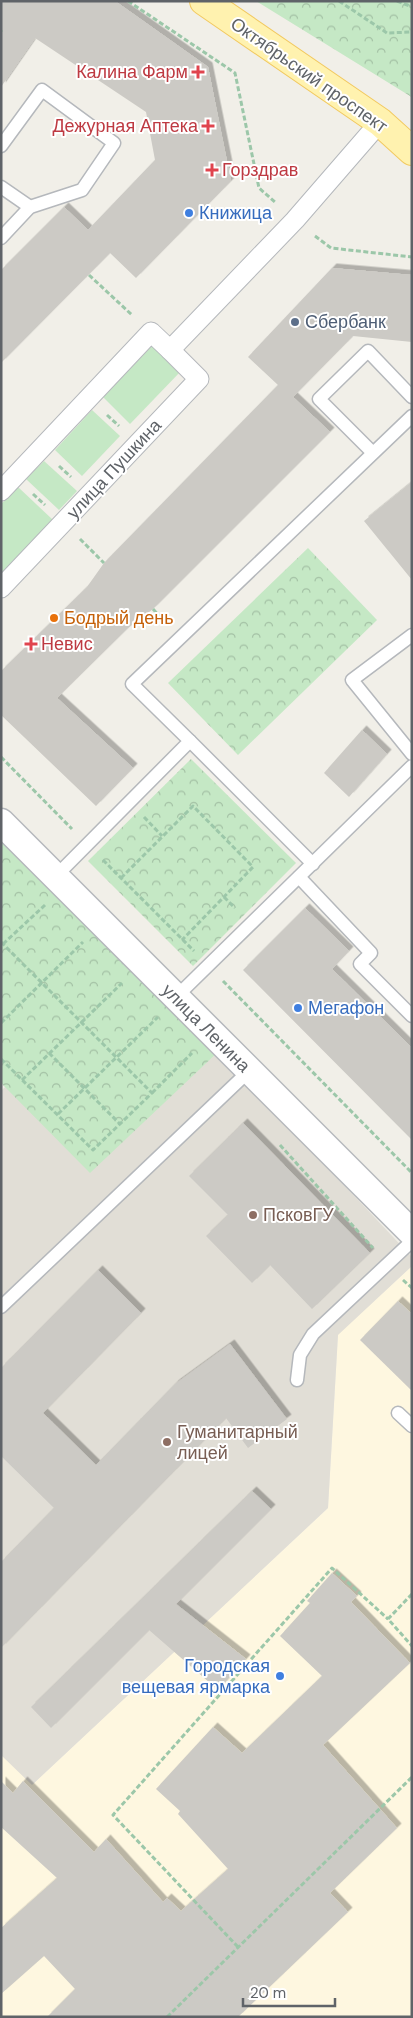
<svg xmlns="http://www.w3.org/2000/svg" width="413" height="2018" font-family="'DM Sans',sans-serif">
<style>
.commercial{fill:#fef7e0}
.education{fill:#e1ded6}
.green{fill:#c5e8c5}
.forest{fill:url(#forest-crowns)}
.building{fill:#cccac5;filter:url(#shadow)}
.lines{fill:none;stroke-linecap:round;stroke-linejoin:round}
.service-casing{stroke:#b5b8bc;stroke-width:15}
.pedestrian-casing{stroke:#b5b8bc;stroke-width:21}
.minor-casing{stroke:#b5b8bc;stroke-width:29}
.primary-casing{stroke:#f2c960;stroke-width:30}
.path{stroke:#9cc7a9;stroke-width:3;stroke-dasharray:5 2.5;stroke-linecap:butt}
.service{stroke:#fff;stroke-width:12}
.pedestrian{stroke:#fff;stroke-width:19}
.minor{stroke:#fff;stroke-width:26}
.primary{stroke:#fff2af;stroke-width:28}
.health-dot{fill:#e0444e;stroke:#fff;stroke-width:2}
.shop-dot{fill:#3f7fe0;stroke:#fff;stroke-width:2}
.service-dot{fill:#5c6f8a;stroke:#fff;stroke-width:2}
.food-dot{fill:#e8710a;stroke:#fff;stroke-width:2}
.education-dot{fill:#8d6e63;stroke:#fff;stroke-width:2}
.labels{text-anchor:middle;dominant-baseline:central;stroke-width:4;stroke-linejoin:round;paint-order:stroke}
.health-label{font-size:18px;fill:#be3a42;stroke:#fff;text-anchor:end}
.street-label{font-size:18px;fill:#5f6368;stroke:#fff}
.shop-label{font-size:18px;fill:#366cbe;stroke:#fff;text-anchor:start}
.service-label{font-size:18px;fill:#4e5e75;stroke:#fff;text-anchor:start}
.food-label{font-size:18px;fill:#c56008;stroke:#fff;text-anchor:start}
.education-label{font-size:18px;fill:#785e54;stroke:#fff;text-anchor:start}
</style>
<defs>
<pattern id="forest-crowns" width="20" height="18" patternUnits="userSpaceOnUse" patternTransform="scale(1.25)"><rect width="20" height="18" fill="#c5e8c5"/><path d="M2 6a3 3 0 1 1 6 0M12 15a3 3 0 1 1 6 0" fill="none" stroke="#a3c0a4"/></pattern>
<filter id="shadow"><feDropShadow dx="4.5" dy="-4.5" stdDeviation="0" flood-color="#0004"/></filter>
</defs>
<rect width="100%" height="100%" fill="#f1efe8"/>
<polygon class="commercial" points="412,1266 412,1577 410,1579 412,1582 412,2017 1,2017 1,1755 33,1784 328,1508 338,1334"/>
<polygon class="education" points="218,1052 412,1257 412,1266 338,1335 328,1508 32,1785 1,1755 1,1091 5,1087 195,1073"/>
<g class="green">
<polygon points="153,345 181,371 130,424 103,397"/>
<polygon points="92,410 120,436 82,476 55,450"/>
<polygon points="44,461 77,491 59,510 26,479"/>
<polygon points="18,487 53,520 1,574 1,504"/>
</g>
<g class="forest">
<polygon points="256,1 412,1 412,98 410,96"/>
<polygon points="308,548 377,620 238,755 168,683"/>
<polygon points="191,759 296,863 193,966 88,861"/>
<polygon points="1,833 218,1052 90,1173 1,1083"/>
</g>
<g class="building">
<polygon points="1,1 115,1 208,67 231,181 136,278 110,253 1,363 1,270 64,207 88,230 155,160 146,112 35,38 1,87"/>
<polygon points="332,268 412,275 412,342 353,336 293,397 330,432 153,609 128,628 57,698 133,768 96,806 1,715 1,671 87,587 104,563 278,385 248,357"/>
<polygon points="412,482 412,580 364,521"/>
<polygon points="362,730 387,754 349,797 324,773"/>
<polygon points="305,908 349,951 332,969 412,1048 412,1140 243,970"/>
<polygon points="243,1123 370,1253 312,1309 270,1265 252,1283 206,1236 228,1215 189,1176"/>
<polygon points="98,1270 141,1313 43,1413 96,1465 175,1384 230,1344 287,1419 248,1448 226,1418 1,1648 1,1562 54,1508 1,1456 1,1368"/>
<polygon points="398,1301 412,1314 412,1391 360,1340"/>
<polygon points="252,1491 271,1509 176,1604 246,1659 218,1690 149,1630 51,1728 31,1707"/>
<polygon points="332,1573 357,1596 351,1602 410,1663 323,1745 397,1828 330,1893 348,1912 238,2017 47,2017 75,1989 44,1956 1,1994 1,1928 57,1878 1,1827 1,1781 13,1793 23,1781 94,1852 106,1839 163,1902 167,1898 181,1911 228,1869 178,1814 180,1811 156,1789 213,1727 242,1753 322,1676 280,1636 310,1603 307,1601"/>
</g>
<g class="lines">
<g class="service-casing">
<g id="service">
<polyline points="1,146 42,90 114,143 82,190 30,207 1,238"/>
<polyline points="1,187 30,207"/>
<polyline points="372,452 319,399 368,351 412,397"/>
<polyline points="412,635 352,680 412,754"/>
<polyline points="190,741 313,864"/>
<polyline points="55,877 190,741 132,684 412,416"/>
<polyline points="299,877 371,953 360,964 412,1016"/>
<polyline points="176,997 412,766"/>
<polyline points="1,1307 249,1071"/>
<polyline points="297,1380 300,1355 313,1334 412,1241"/>
<polyline points="398,1413 412,1426"/>
</g>
</g>
<g class="pedestrian-casing">
<g id="pedestrian">
<polyline points="1,491 151,332 170,350 295,220 380,122"/>
<polyline points="1,588 199,379 170,350"/>
</g>
</g>
<g class="minor-casing">
<polyline id="minor" points="1,822 412,1233"/>
</g>
<g class="primary-casing">
<polyline id="primary" points="204,1 380,122 412,151"/>
</g>
<g class="path">
<polyline points="128,1 235,73 259,188 276,203"/>
<polyline points="339,1 387,33 412,32"/>
<polyline points="397,1 412,7"/>
<polyline points="1,30 1,32"/>
<polyline points="315,236 331,248 412,257"/>
<polyline points="89,275 132,315"/>
<polyline points="107,415 119,426"/>
<polyline points="59,466 71,477"/>
<polyline points="33,494 45,505"/>
<polyline points="80,539 104,563"/>
<polyline points="153,609 166,623"/>
<polyline points="1,757 72,829"/>
<polyline points="144,817 162,836"/>
<polyline points="103,860 194,951"/>
<polyline points="121,878 193,806 253,867 182,940"/>
<polyline points="224,897 235,908"/>
<polyline points="1,942 152,1093 93,1150 1,1059"/>
<polyline points="3,944 45,905"/>
<polyline points="223,981 412,1173"/>
<polyline points="1,1023 83,942"/>
<polyline points="49,1053 120,1124"/>
<polyline points="22,1080 122,983"/>
<polyline points="152,1093 192,1053"/>
<polyline points="58,1114 158,1017"/>
<polyline points="280,1145 373,1248"/>
<polyline points="403,1280 412,1288"/>
<polyline points="412,1594 388,1619 412,1646"/>
<polyline points="238,1947 113,1815 332,1568 388,1619"/>
<polyline points="167,2017 412,1777"/>
</g>
<use href="#service" class="service"/>
<use href="#pedestrian" class="pedestrian"/>
<use href="#minor" class="minor"/>
<use href="#primary" class="primary"/>
</g>
<g class="health-dot">
<path d="M195.5 64.5h5v5h5v5h-5v5h-5v-5h-5v-5h5z"/>
<path d="M205.5 118.5h5v5h5v5h-5v5h-5v-5h-5v-5h5z"/>
<path d="M209.5 162.5h5v5h5v5h-5v5h-5v-5h-5v-5h5z"/>
<path d="M28.5 636.5h5v5h5v5h-5v5h-5v-5h-5v-5h5z"/>
</g>
<g class="shop-dot">
<circle cx="189" cy="213" r="5"/>
<circle cx="298" cy="1008" r="5"/>
<circle cx="280" cy="1676" r="5"/>
</g>
<circle class="service-dot" cx="295" cy="322" r="5"/>
<circle class="food-dot" cx="54" cy="618" r="5"/>
<g class="education-dot">
<circle cx="253" cy="1215" r="5"/>
<circle cx="167" cy="1442" r="5"/>
</g>
<g class="labels">
<g class="health-label">
<text x="188" y="72">Калина Фарм</text>
<text x="198" y="126">Дежурная Аптека</text>
<text x="222" y="170" text-anchor="start">Горздрав</text>
<text x="41" y="644" text-anchor="start">Невис</text>
</g>
<g class="street-label">
<text transform="translate(309 75) rotate(35)">Октябрьский проспект</text>
<text transform="translate(114 469) rotate(-47)">улица Пушкина</text>
<text transform="translate(206 1028) rotate(45)">улица Ленина</text>
</g>
<g class="shop-label">
<text x="199" y="213">Книжица</text>
<text x="308" y="1008">Мегафон</text>
<text x="270" y="1666" text-anchor="end">Городская<tspan x="270" dy="21">вещевая ярмарка</tspan></text>
</g>
<g class="service-label">
<text x="305" y="322">Сбербанк</text>
</g>
<g class="food-label">
<text x="64" y="618">Бодрый день</text>
</g>
<g class="education-label">
<text x="263" y="1215">ПсковГУ</text>
<text x="177" y="1432">Гуманитарный<tspan x="177" dy="21">лицей</tspan></text>
</g>
</g>
<rect width="413" height="2018" fill="none" stroke="#5f6368" stroke-width="5"/>
<path d="M243 1998v8h92v-8" fill="none" stroke="#5f6368" stroke-width="2.5"/>
<text x="250" y="1998" font-size="15" fill="#5f6368" stroke="#ffffff" stroke-width="4" paint-order="stroke">20 m</text>
</svg>
